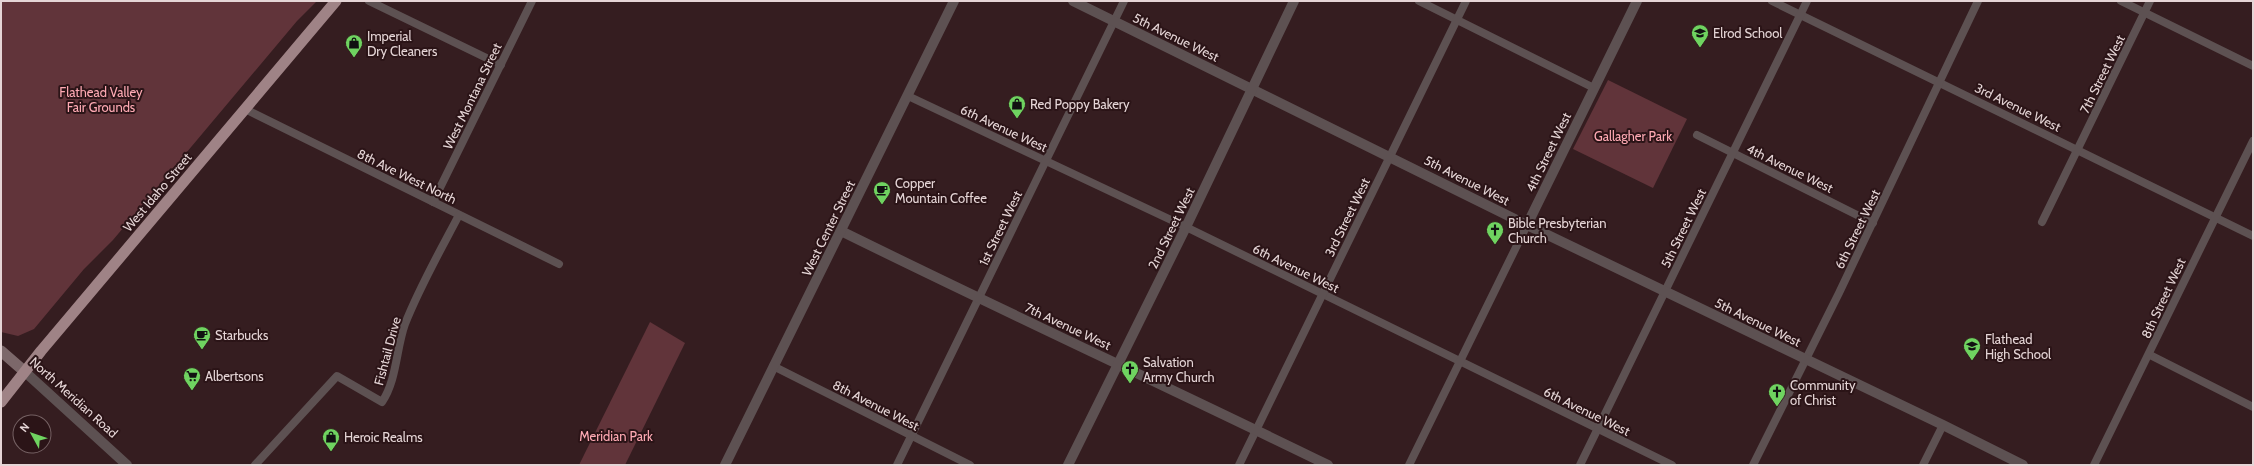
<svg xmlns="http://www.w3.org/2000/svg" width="2254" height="466" font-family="Cabin,sans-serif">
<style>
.green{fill:#61343a}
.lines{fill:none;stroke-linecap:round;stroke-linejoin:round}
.minor{stroke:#5d5152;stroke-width:8}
.tertiary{stroke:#5d5152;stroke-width:10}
.secondary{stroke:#7c686a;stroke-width:11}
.trunk{stroke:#9f8386;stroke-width:11}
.labels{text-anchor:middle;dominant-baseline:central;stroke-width:4;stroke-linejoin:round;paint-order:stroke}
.poi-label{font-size:13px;fill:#e5d5d6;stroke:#2b1417;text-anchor:start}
.street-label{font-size:13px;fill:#e5d5d6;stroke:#2b1417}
.park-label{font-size:13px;fill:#ffaab4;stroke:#2b1417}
</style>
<rect width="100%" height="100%" fill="#351d20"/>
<g class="green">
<polygon points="1,1 317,1 297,21 113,240 84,269 34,329 18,336 1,332"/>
<polygon points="1608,80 1687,119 1653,188 1573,149"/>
<polygon points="650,322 685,343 625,465 579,465"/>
</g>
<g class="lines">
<g class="minor">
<polyline points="369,1 501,65"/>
<polyline points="1419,1 1594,88"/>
<polyline points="1772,1 2253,236"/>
<polyline points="2121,1 2253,66"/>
<polyline points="908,96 1186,227 1672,465"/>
<polyline points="245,109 559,264"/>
<polyline points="1697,135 1873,223"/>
<polyline points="433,202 532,1"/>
<polyline points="2042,222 2150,1"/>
<polyline points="2150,355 2253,407"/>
<polyline points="773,366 970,465"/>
<path d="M255,465L337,376L382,402C397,380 396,349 405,324C420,286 440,251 459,215"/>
<polyline points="897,465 1124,1"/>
<polyline points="1239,465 1466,1"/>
<polyline points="1409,465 1527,225"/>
<polyline points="1580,465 1807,1"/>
<polyline points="1753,465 1839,293 1978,1"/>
<polyline points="1923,465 1943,425"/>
<polyline points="2094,465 2253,141"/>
</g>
<g class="tertiary">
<polyline points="1073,1 1527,225 1943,425 2023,465"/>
<polyline points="1527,225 1637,1"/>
<path d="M841,231C1003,311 1166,386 1328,465"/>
<polyline points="24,371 127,465"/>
<polyline points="725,465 954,1"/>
<polyline points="1068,465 1186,227 1294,1"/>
</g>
<polyline class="secondary" points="1,351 24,371"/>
<polyline class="trunk" points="1,402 41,351 336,1"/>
</g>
<defs>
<g id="school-pin" transform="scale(0.9)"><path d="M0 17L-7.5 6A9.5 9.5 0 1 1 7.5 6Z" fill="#6fd360" stroke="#2b1417"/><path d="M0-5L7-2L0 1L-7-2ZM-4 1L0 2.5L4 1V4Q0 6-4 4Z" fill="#111"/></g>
<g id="shop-pin" transform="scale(0.9)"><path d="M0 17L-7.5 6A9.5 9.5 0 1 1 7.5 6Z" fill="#6fd360" stroke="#2b1417"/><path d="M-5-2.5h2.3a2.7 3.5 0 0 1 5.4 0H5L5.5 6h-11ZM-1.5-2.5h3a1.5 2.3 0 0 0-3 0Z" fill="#111"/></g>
<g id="cafe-pin" transform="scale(0.9)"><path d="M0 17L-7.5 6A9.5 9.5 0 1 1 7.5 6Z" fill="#6fd360" stroke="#2b1417"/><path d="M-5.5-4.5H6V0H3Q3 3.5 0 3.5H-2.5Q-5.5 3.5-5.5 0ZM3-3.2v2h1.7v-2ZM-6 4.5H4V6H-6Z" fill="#111"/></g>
<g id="church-pin" transform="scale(0.9)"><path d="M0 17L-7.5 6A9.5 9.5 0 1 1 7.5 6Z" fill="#6fd360" stroke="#2b1417"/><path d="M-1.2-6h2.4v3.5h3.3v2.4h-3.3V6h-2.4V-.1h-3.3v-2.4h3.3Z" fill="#111"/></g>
<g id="supermarket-pin" transform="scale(0.9)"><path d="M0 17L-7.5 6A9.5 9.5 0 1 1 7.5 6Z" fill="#6fd360" stroke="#2b1417"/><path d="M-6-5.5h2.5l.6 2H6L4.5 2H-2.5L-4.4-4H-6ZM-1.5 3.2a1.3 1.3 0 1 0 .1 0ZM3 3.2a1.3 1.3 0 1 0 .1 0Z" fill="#111"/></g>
</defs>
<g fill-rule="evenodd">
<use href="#school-pin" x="1700" y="33"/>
<use href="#shop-pin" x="354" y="43"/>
<use href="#shop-pin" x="1017" y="104"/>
<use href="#cafe-pin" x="882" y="190"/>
<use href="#church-pin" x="1495" y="230"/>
<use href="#cafe-pin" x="202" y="335"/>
<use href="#school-pin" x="1972" y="346"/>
<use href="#church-pin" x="1130" y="369"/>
<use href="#supermarket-pin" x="192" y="376"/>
<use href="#church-pin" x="1777" y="392"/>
<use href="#shop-pin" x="331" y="437"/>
</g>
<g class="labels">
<g class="poi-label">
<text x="1713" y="33">Elrod School</text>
<text x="367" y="36">Imperial<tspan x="367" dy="15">Dry Cleaners</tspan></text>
<text x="1030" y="104">Red Poppy Bakery</text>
<text x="895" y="183">Copper<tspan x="895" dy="15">Mountain Coffee</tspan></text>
<text x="1508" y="223">Bible Presbyterian<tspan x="1508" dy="15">Church</tspan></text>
<text x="215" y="335">Starbucks</text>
<text x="1985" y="339">Flathead<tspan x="1985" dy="15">High School</tspan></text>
<text x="1143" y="362">Salvation<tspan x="1143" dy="15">Army Church</tspan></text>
<text x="205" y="376">Albertsons</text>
<text x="1790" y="385">Community<tspan x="1790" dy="15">of Christ</tspan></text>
<text x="344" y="437">Heroic Realms</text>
</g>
<g class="street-label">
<text transform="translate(1176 37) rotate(26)">5th Avenue West</text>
<text transform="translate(2102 74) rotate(-64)">7th Street West</text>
<text transform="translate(472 96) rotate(-64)">West Montana Street</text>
<text transform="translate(2018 107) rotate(26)">3rd Avenue West</text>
<text transform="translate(1004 128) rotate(25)">6th Avenue West</text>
<text transform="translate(1548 152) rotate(-64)">4th Street West</text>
<text transform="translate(1790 168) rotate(26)">4th Avenue West</text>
<text transform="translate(407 176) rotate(26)">8th Ave West North</text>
<text transform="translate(1467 180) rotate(27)">5th Avenue West</text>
<text transform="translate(157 192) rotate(-50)">West Idaho Street</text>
<text transform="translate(1347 217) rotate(-64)">3rd Street West</text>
<text transform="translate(828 228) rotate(-64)">West Center Street</text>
<text transform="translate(1000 228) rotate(-64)">1st Street West</text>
<text transform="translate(1171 228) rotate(-64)">2nd Street West</text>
<text transform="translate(1683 228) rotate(-64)">5th Street West</text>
<text transform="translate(1857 229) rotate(-64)">6th Street West</text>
<text transform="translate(1296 268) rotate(26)">6th Avenue West</text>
<text transform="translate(2163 298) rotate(-65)">8th Street West</text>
<text transform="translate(1758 322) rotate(26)">5th Avenue West</text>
<text transform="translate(1068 326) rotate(25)">7th Avenue West</text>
<text transform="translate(387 351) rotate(-75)">Fishtail Drive</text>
<text transform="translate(74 397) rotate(42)">North Meridian Road</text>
<text transform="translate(876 405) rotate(27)">8th Avenue West</text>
<text transform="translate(1587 411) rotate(26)">6th Avenue West</text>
</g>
<g class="park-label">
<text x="101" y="92">Flathead Valley<tspan x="101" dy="15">Fair Grounds</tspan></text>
<text x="1633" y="136">Gallagher Park</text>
<text x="616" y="436">Meridian Park</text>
</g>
</g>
<rect width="2254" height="466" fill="none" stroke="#e5d5d6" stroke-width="4"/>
<g transform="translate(32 434) rotate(310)"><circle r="19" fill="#2b1417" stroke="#756163"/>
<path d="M0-3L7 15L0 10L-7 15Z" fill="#6fd360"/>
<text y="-6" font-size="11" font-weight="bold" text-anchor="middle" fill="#e5d5d6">N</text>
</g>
</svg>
